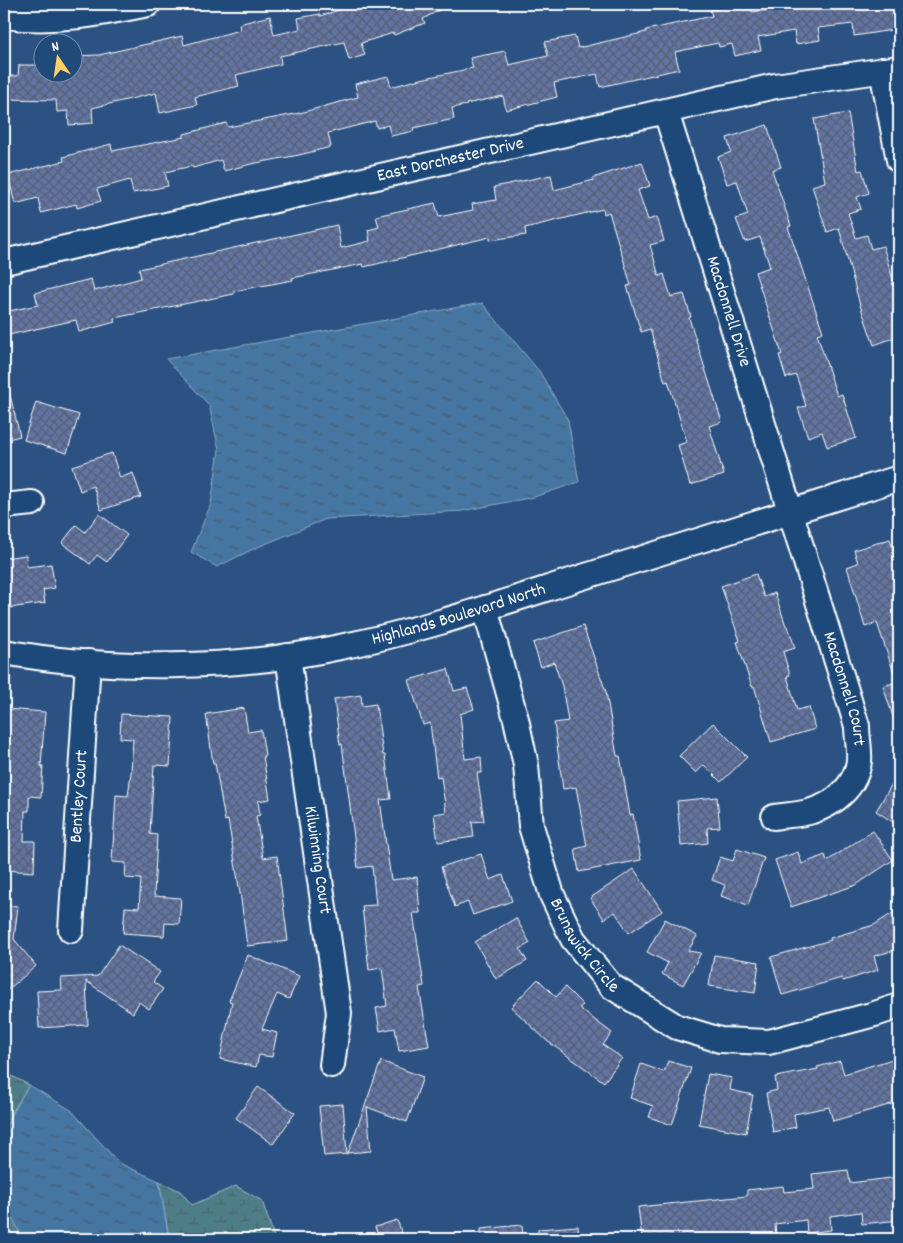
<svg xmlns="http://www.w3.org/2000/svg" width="903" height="1243" font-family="Dekko,sans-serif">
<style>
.wetland{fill:url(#wetland-marsh);stroke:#a6bec3}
.water{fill:url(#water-ripples);stroke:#8facc7}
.building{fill:url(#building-cross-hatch);stroke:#fff}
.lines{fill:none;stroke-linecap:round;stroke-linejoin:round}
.minor-casing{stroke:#fff;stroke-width:28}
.minor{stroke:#1f4a7a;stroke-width:24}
.labels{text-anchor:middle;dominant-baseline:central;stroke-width:4;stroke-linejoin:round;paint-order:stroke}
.street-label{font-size:18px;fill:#fff;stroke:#1f4a7a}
</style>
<defs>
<pattern id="wetland-marsh" width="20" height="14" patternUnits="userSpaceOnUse" patternTransform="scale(1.25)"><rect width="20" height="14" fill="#4e7d87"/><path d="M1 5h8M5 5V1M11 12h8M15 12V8" fill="none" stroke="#4d646a"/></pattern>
<pattern id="water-ripples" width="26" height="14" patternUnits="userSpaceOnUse" patternTransform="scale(1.25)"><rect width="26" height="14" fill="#4475a1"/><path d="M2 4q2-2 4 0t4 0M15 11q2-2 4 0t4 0" fill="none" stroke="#485e72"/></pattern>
<pattern id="building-cross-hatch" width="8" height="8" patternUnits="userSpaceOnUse" patternTransform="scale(1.25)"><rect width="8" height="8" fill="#6073a2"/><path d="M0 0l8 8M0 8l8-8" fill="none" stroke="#555e73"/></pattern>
</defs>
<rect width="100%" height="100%" fill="#2b5282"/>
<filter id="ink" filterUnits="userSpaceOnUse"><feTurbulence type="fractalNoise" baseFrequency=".02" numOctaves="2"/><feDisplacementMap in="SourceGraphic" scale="10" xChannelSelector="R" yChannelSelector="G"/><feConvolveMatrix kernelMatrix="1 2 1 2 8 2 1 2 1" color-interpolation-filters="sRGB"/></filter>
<g filter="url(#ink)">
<g class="wetland">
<polygon points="4,1072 29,1085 10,1116 4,1137"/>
<polygon points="159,1181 180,1191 192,1205 236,1186 262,1201 275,1239 169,1239"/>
<polygon points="4,1214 13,1219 23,1239 4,1239"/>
</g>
<g class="water">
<polygon points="482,303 539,371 568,420 579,482 534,497 462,511 326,519 253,549 217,567 191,552 211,504 219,450 209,405 166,359"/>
<polygon points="29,1085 71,1110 119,1163 159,1181 169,1239 23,1239 13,1219 4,1214 4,1137 10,1116"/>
</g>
<g class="building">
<polygon points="358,4 450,4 423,19 425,23 394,35 393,33 361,43 365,55 349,60 344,42 280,56 281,64 236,75 239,86 195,97 197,105 160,113 156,93 92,108 93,123 69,125 68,111 57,112 56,100 7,99 7,76 18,76 19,65 41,65 40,72 72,72 72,56 99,55 182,36 184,45 240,30 239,24 270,16 274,35 300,29 298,18 320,14 320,16"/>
<polygon points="738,4 750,4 752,12 779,9 778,4 899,4 899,29 854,36 853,24 818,28 820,40 796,44 794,31 758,37 761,50 735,56 732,44 719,47 718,43 675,52 679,69 600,87 597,74 554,83 557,97 506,110 503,96 466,104 467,105 452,108 454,119 413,128 414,131 391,136 388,125 377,128 375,121 328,133 331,147 299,155 251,164 224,171 221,160 193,168 192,166 165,172 168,186 133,193 130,180 97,189 101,201 77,208 76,204 41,213 38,198 15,204 8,175 64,161 63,157 111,144 112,151 184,137 184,134 226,123 228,127 300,113 358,97 355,84 388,76 391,87 416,80 473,68 470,58 505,51 509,65 548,56 545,42 575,36 578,48 646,32 646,30 712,16 710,10"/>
<polygon points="848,113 858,171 862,170 869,193 857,197 861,209 848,213 856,238 867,235 871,249 883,246 899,299 899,336 874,345 860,305 839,228 827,232 812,186 825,182 814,119"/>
<polygon points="767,125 781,167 772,170 791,226 788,227 823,332 817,334 837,396 842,394 856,438 827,447 822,432 808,437 798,408 806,406 796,375 786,378 779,355 782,354 755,272 770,267 760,237 745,242 736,219 748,215 737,181 727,184 718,157 731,152 727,138"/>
<polygon points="642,162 650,186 638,190 648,220 657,217 664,241 650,245 659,276 664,274 671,297 684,294 691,317 689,318 722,422 709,426 724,475 690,485 678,445 687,442 668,381 665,382 650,329 641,332 627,286 631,285 609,212 604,214 603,209 525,228 526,235 490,240 490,237 364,267 363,264 292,278 293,280 234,291 234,294 114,318 115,322 79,332 76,320 4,336 4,312 38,305 35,293 91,279 94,291 141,278 139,269 337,225 341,248 370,241 368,230 379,227 376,216 435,203 439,217 473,210 472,204 496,200 494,187 551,175 554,190 594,180 593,178"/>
<polygon points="4,391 9,391 20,436 4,440"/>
<polygon points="36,402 79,415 67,453 24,440"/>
<polygon points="112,453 120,478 133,473 141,497 101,510 93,486 80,491 72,466"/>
<polygon points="99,514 127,535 107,562 97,555 90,564 62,543 76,525 85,532"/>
<polygon points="890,539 899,569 899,725 896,726 883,686 897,682 877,623 865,627 847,567 858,563 854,550"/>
<polygon points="26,555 27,567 51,564 55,588 43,590 45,603 9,608 4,573 4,558"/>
<polygon points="756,574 764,597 775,593 786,626 788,626 795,648 783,652 790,675 787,676 797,710 809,707 815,729 771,742 754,686 752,687 737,642 740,641 721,586"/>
<polygon points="583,626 606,692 617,756 620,756 630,815 633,814 641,860 579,872 575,849 587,846 576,787 563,789 554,723 568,721 562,686 554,662 541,667 533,643"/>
<polygon points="448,669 454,691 467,688 474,709 460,714 465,759 481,757 482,773 477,773 484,821 472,822 474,837 438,842 434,814 446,812 441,777 437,778 430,723 423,725 409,680"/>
<polygon points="361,695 362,706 376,704 383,755 385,755 391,799 380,800 391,880 417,877 420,913 413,913 424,986 419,987 429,1046 399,1051 395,1028 380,1031 376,1008 387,1006 382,968 369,970 362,906 376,905 372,866 358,868 342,744 340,745 334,699"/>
<polygon points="244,708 248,732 261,730 265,755 263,756 270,799 258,801 260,815 256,816 263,858 277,856 288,941 247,946 241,899 228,820 225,821 215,763 213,763 206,714"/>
<polygon points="5,709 45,712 41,766 43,766 41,797 29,796 29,811 25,811 24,841 35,841 34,872 4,870"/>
<polygon points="121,714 173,717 170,766 154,765 150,834 157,835 154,896 181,898 179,924 165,923 164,936 123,933 125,907 139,908 141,879 125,878 126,863 112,862 116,795 128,796 131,773 133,739 120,738"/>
<polygon points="713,723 747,757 721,782 704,765 696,773 679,756"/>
<polygon points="899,772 899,826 876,811"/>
<polygon points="717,797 720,827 707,828 708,843 681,846 677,801"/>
<polygon points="873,831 893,860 856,885 791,907 775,860 798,852 802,864 825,855 827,861"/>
<polygon points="737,849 764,858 748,905 721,896 725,885 712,880 720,857 733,861"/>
<polygon points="481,854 490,880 503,875 512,901 473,915 468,902 455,907 441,867"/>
<polygon points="634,869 662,911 629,933 615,912 604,919 590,898"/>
<polygon points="4,905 18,906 14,939 36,966 4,993"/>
<polygon points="899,909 899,949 874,956 878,970 843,981 842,978 782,995 771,957 831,940 830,938 874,925"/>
<polygon points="516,918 530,943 520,949 527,961 496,979 475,942"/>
<polygon points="665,919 697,936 688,951 701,953 683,985 662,974 668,963 647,952"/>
<polygon points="119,945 160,972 153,982 163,989 149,1009 139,1002 133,1013 86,981 88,1025 39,1028 37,991 62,990 61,978 98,976"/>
<polygon points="248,955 299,976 289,999 277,994 262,1029 277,1033 272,1057 259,1055 256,1067 220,1059 232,1002 229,1001"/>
<polygon points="714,955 759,962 755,993 709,986"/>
<polygon points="538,979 556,997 565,987 583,1005 579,1008 612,1033 603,1045 622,1058 604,1082 547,1041 511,1007"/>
<polygon points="899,1057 899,1102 833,1121 829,1107 794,1114 796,1127 773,1132 766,1093 777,1090 775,1077 818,1069 817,1067 840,1061 844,1074"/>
<polygon points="381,1061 423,1077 407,1122 367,1107 371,1151 348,1153"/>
<polygon points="668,1061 691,1068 672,1125 649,1117 653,1106 630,1098 641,1064 664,1072"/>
<polygon points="708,1074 732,1078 730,1090 753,1095 746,1133 699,1124"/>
<polygon points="258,1087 295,1113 273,1144 236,1118"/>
<polygon points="343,1104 347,1154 324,1156 319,1106"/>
<polygon points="848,1170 850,1183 899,1177 899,1220 862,1224 861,1212 830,1216 831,1230 807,1233 806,1220 775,1224 776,1236 744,1239 696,1239 696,1237 674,1239 642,1239 638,1207 747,1196 747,1190 783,1186 784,1192 814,1189 812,1174"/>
<polygon points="397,1220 404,1239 379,1239 375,1227"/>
<polygon points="522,1225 523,1239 481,1239 481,1229"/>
<polygon points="578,1226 579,1239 538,1239 538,1229"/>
</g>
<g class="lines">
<g class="minor-casing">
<g id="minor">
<path d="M4,16C54,23 100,14 148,4"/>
<polyline points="882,70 899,160"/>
<path id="s1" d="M666,112L857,726C857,738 860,750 859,761C856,786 835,804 812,811C800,815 786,815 774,817"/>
<path id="s2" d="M4,262L775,86L899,68"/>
<polyline points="4,506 32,503"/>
<path id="s3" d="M485,608L516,719L526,765L531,826L552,895L573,939L611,986L677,1027L720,1040L769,1042L875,1014L899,1006"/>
<path id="s4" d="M4,652C111,671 234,670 340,647C425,630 507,601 589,575C693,542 796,510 899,478"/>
<path id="s5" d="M288,656L339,1013L332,1065"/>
<path id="s6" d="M71,930L88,662"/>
</g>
</g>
<use href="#minor" class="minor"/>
</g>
</g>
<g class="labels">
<g class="street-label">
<text stroke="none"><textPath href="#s2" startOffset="458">East Dorchester Drive</textPath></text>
<text stroke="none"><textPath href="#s1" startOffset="209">Macdonnell Drive</textPath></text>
<text stroke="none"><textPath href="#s4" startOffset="461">Highlands Boulevard North</textPath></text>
<text stroke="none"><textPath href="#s1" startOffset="604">Macdonnell Court</textPath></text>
<text stroke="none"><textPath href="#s6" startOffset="134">Bentley Court</textPath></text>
<text stroke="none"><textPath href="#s5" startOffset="206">Kilwinning Court</textPath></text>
<text stroke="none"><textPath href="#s3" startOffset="356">Brunswick Circle</textPath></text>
</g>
</g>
<rect width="903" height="1243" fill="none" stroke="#1f4a7a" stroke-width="20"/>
<rect x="10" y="10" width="883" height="1223" fill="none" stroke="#fff" stroke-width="2" filter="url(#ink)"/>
<g transform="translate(58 58) rotate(347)"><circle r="24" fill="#1f4a7a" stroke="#7992af"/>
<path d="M0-4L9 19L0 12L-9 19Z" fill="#ffd166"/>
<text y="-8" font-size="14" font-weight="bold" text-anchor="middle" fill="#ffffff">N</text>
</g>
</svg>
